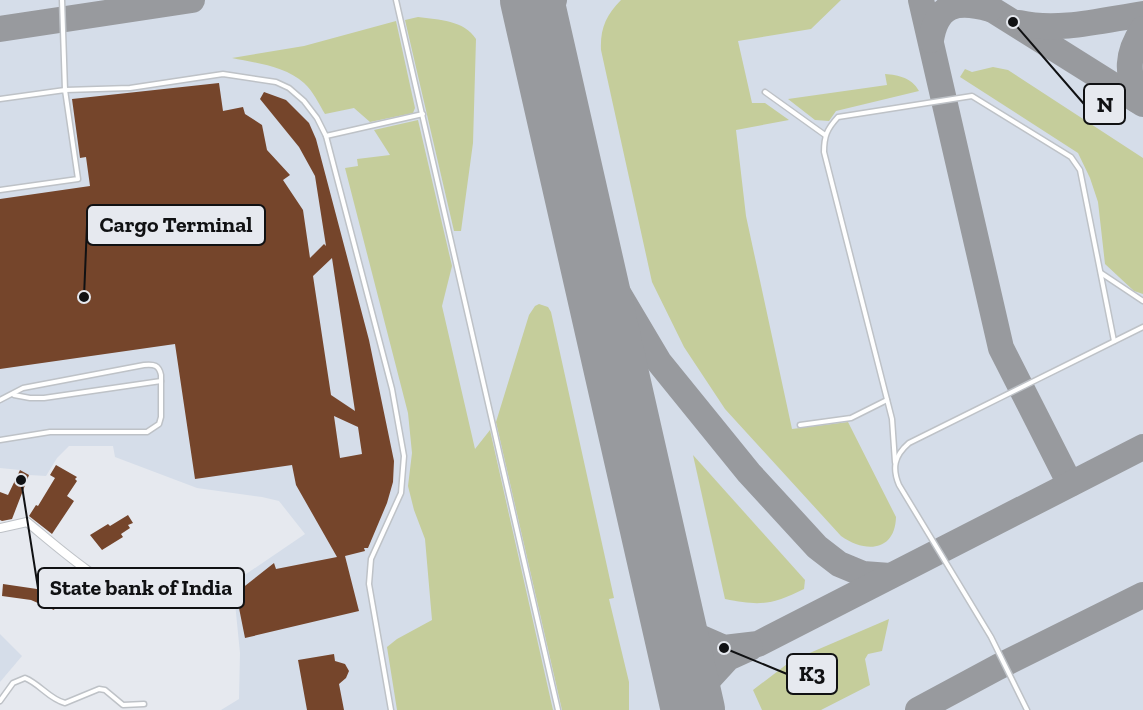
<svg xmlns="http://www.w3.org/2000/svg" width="1143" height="710" font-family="'Zilla Slab',serif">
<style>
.built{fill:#d5dde9}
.green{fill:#c5cd9b}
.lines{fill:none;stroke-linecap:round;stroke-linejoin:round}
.taxiway{stroke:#989a9e;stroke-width:26}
.runway{stroke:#989a9e;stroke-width:64}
.building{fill:#75452b;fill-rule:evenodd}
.service-casing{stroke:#bec2c7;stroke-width:7}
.minor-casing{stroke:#bec2c7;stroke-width:10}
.service{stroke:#fff;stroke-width:4}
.minor{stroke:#fff;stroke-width:8}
.leader{fill:none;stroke:#101113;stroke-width:2}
.callout-dot{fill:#101113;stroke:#e6e9ef;stroke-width:2}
.callout{fill:#e6e9ef;stroke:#101113;stroke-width:2}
.callout-label{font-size:22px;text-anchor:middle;font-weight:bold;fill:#101113}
</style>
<rect width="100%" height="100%" fill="#e6e9ef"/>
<g class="built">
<polygon points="0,0 1143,0 1143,710 221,710 239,699 240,653 233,583 305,534 279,501 262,497 197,488 115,457 113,446 69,446 57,458 46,476 29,475 20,470 0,468"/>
<polygon points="0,634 22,656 0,682"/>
</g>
<g class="green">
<path d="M621,0H841L811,29L738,41L752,103H765L789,120L736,130L746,216L792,429L848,422L896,517C895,552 865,553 841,536L725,409L684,347L652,282L601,50C600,29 606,15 621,0Z"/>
<path d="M418,17C439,20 464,20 476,39L473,143L461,231H454L405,20Z"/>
<path d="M396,21L415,108L413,113L370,122L354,108L325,114C319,104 313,91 304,83C285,66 256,63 232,58L304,46Z"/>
<polygon points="993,67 1008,70 1143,158 1143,294 1134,291 1105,264 1098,202 1090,178 1078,153 960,77 965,69 972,72"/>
<path d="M885,74C899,75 912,78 919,91L836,111L829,121L815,120L788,99L887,85Z"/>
<polygon points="418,120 452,266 442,306 475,449 490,430 553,710 397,710 387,647 397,639 432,620 425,539 414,510 408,486 412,453 408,413 345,168 358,166 357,159 390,155 374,130"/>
<polygon points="539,304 548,307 551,312 614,598 609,599 629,682 629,710 562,710 496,422 529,315 535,306"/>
<path d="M693,455L805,580L804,589C772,605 760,606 725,599Z"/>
<polygon points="889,619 882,651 868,654 865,659 870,685 821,710 762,710 753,690 791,661"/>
</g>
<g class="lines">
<g class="taxiway">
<polyline points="518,0 534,23 543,49"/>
<polyline points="921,0 1001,348 1070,484"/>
<polyline points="977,0 1143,104"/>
<path d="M1019,23C1059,32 1103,20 1143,14"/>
<polyline points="0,29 192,0"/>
<path d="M931,40C937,3 958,0 990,9"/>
<polyline points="543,46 546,21 554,0"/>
<path d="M1137,100C1127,73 1126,54 1143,29"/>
<polyline points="586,239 659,362 749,473 817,547 839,564 863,574 890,576"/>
<polyline points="670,607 692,634 724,648 758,644 1143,447"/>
<polyline points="670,608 677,669 678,710"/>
<polyline points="696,710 706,682 728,658 750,648"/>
<polyline points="918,710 998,667 1143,595"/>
</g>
<polyline class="runway" points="532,0 693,710"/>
</g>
<g class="building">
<path d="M219,83L223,111L243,107L245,114L262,125L267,150L290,175L283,180L303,210L310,258L324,244L326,246L315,176L299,147L260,99L264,92L286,100L309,123L316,139L369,340L394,461L393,482L387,503L368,548H364L365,551L345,556L359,611L245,638L236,593L274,563L276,569L337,557L296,485L292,465L195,479L175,344L0,369V199L90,186L86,157L80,158L72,99ZM332,258L355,411L331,395L313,276ZM334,416L358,427L362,454L340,458Z"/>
<polygon points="56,465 77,477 75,479 77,481 67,496 74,501 52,534 29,516 36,505 38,506 55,478 50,475"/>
<polygon points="20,470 29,475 12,519 2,521 0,520 0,492 8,495"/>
<polygon points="128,515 133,523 128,525 130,528 121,534 123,537 102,550 90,535 108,524 110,526"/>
<polygon points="3,584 37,589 39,585 60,594 54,610 31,600 2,596"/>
<polygon points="334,654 335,661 345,664 349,671 346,678 339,684 344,710 307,710 298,660"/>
</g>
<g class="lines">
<g class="service-casing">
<g id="service">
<polyline points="62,0 65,90 130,88 223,74 276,82 289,88 304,101 317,118 326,136 392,389 404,456 401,493 371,559 369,584 391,710"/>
<polyline points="396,0 558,710"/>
<polyline points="765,92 825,135"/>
<polyline points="0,99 65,90 78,179 0,190"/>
<polyline points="326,136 423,114"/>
<polyline points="1101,273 1143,301"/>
<polyline points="14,395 30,398 44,398 161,381"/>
<path d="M0,400L23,388L144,365C154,364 159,365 161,375V417L159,424L147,432H50L0,440"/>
<polyline points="800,425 851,418 887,400"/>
<path d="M895,462L892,419L824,152C824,136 827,129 838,117L972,96L1071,157L1080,170L1083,185L1114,341"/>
<path d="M0,701L13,683L25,678C40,684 49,699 65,703L99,689L105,690L123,705L144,704"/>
<path d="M1027,710L991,637L899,485C892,468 894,456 909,443L1143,327"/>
</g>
</g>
<g class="minor-casing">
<path id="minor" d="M0,528L27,522C48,539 107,592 132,592C152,592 168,585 186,576"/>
</g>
<use href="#service" class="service"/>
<use href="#minor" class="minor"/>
</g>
<path class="leader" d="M1013 22L1084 104M84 297L87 225M21 480L38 588M724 648L787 674"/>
<g class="callout-dot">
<circle cx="1013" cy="22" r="6"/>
<circle cx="84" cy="297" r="6"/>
<circle cx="21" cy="480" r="6"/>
<circle cx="724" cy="648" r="6"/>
</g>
<g class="callout">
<rect x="1084" y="84" width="41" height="40" rx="6"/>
<rect x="87" y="205" width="178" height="40" rx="6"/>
<rect x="38" y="568" width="206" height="40" rx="6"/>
<rect x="787" y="654" width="50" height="40" rx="6"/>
</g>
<g class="callout-label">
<text x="1105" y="112">N</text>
<text x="176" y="232">Cargo Terminal</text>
<text x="141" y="595">State bank of India</text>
<text x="812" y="681">K3</text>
</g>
</svg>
